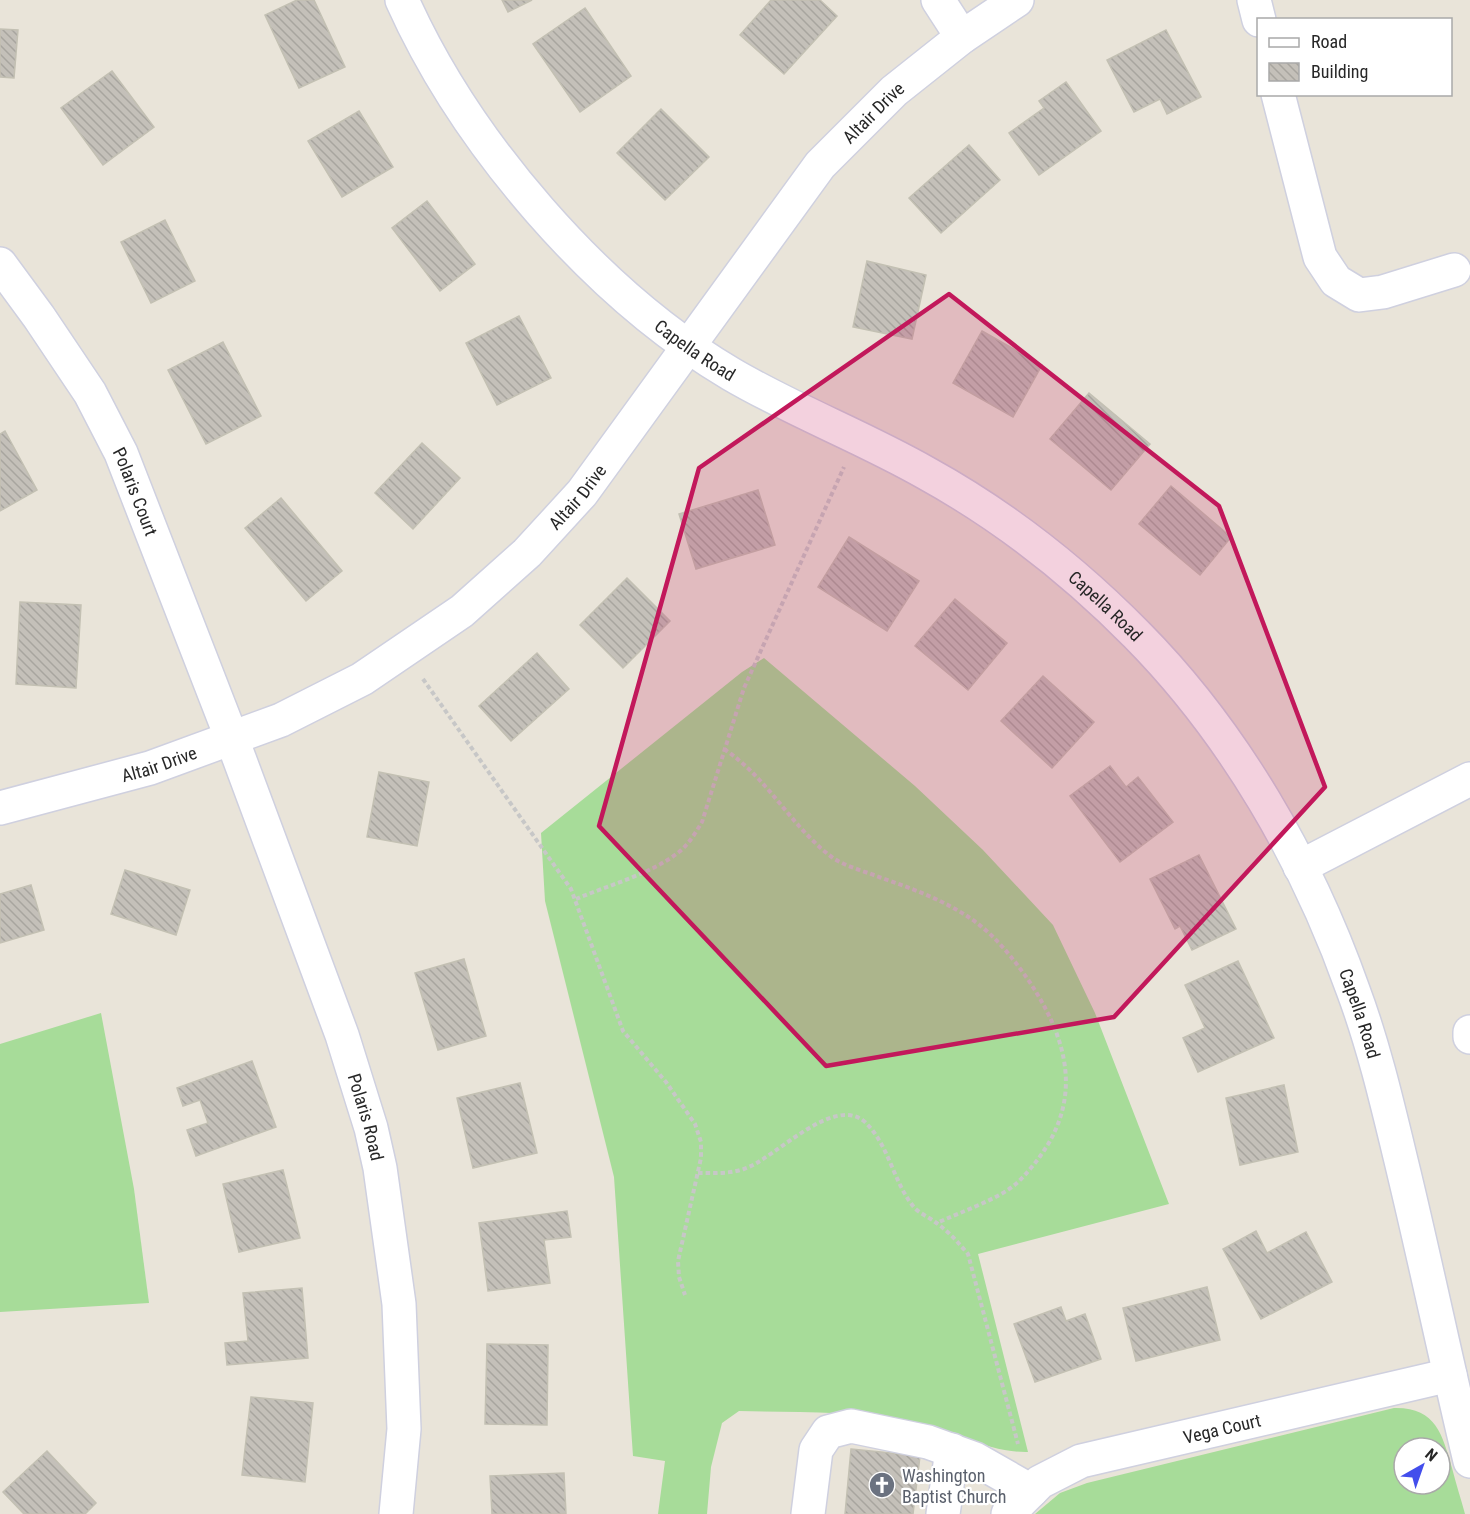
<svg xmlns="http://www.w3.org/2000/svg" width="1470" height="1514" font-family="'Roboto Condensed',sans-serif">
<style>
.grass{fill:#a7dc99;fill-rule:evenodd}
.building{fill:url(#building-back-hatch);stroke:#c3c0b3;stroke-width:1.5}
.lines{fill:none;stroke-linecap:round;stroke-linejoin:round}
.minor-casing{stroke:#cfd0df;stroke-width:36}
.path{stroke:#c7c7c7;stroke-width:4;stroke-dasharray:4.5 3;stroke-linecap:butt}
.minor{stroke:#fff;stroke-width:33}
.marked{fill:#c2185b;fill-opacity:0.2;stroke:#c2185b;stroke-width:4.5;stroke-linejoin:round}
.labels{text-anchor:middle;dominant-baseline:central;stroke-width:4.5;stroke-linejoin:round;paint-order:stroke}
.street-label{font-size:18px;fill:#272727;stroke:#fff}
.worship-label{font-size:18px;fill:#5b616d;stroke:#fff;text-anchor:start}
</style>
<defs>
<pattern id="building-back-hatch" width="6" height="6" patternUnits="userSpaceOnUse" patternTransform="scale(1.5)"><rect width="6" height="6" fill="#c4c0b9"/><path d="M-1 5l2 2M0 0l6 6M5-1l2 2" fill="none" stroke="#a8a59f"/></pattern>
</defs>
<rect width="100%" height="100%" fill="#e9e4d9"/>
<g class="grass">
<path d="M764,658L915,786L983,850L1053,925L1095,1013L1169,1204L978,1254L1028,1452C989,1453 952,1430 913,1422C856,1410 797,1413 739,1411L722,1423L711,1467L707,1514H658L665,1461L633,1456L614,1177L545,901L541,833L742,672Z"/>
<polygon points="101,1013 134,1189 149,1303 0,1312 0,1044"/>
<path d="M1394,1408C1436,1407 1442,1434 1452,1468C1456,1484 1461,1499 1465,1514H1035L1060,1493L1087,1483ZM1404,1448H1440V1484H1404Z"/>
</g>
<g class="building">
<polygon points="297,0 314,0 345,67 299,88 265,15"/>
<polygon points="502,0 532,0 508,12"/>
<polygon points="771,0 820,0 837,16 784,74 740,35"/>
<polygon points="585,8 631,76 580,112 533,44"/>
<polygon points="0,29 18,30 14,78 0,77"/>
<polygon points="1166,30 1201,97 1167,114 1160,99 1134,112 1107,60"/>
<polygon points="112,71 154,127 103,165 61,108"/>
<polygon points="1066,82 1101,131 1039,175 1009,133 1044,108 1039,101"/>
<polygon points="661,109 709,157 665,200 617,153"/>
<polygon points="359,111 393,167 342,197 308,141"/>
<polygon points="969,145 1000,180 941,233 909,198"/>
<polygon points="427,201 475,264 440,291 392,228"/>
<polygon points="165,220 195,281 151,303 121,242"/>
<polygon points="867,261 926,275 912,339 853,327"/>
<polygon points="519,316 551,378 497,405 466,343"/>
<polygon points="982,331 1042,365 1013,417 953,383"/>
<polygon points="223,342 261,416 206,444 168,370"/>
<polygon points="1089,393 1150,444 1111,490 1050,439"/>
<polygon points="5,431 37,490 0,511 0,434"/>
<polygon points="422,443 460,478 413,529 375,493"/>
<polygon points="1171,486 1231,537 1200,575 1139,524"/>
<polygon points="758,490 775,545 696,569 679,514"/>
<polygon points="281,498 342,571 306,601 245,528"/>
<polygon points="849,537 919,581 887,631 818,587"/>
<polygon points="627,578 670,621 623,668 580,625"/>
<polygon points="955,599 1007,643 968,690 915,646"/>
<polygon points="20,602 81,605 76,688 16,684"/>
<polygon points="537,653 569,689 511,741 479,706"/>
<polygon points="1043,676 1094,722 1052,768 1001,721"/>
<polygon points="1110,766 1126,787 1138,777 1173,822 1120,862 1070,796"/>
<polygon points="379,772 429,782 417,846 367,837"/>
<polygon points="1199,855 1236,929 1192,950 1180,926 1175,929 1150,879"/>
<polygon points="125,870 190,890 176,935 111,914"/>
<polygon points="31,885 44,930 0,943 0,894"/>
<polygon points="464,959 486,1036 438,1050 415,973"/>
<polygon points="1238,961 1274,1038 1198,1072 1183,1038 1205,1028 1185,985"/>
<polygon points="252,1061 276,1127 196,1156 187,1130 208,1123 200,1100 183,1106 177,1088"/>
<polygon points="520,1083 537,1153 473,1168 457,1098"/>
<polygon points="1284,1085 1298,1152 1240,1165 1226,1098"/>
<polygon points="283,1170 300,1238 239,1252 223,1184"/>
<polygon points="567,1211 571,1237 544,1240 550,1283 488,1291 479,1223"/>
<polygon points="1256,1231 1267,1253 1306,1232 1332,1282 1261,1319 1223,1249"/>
<polygon points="1207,1287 1220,1340 1136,1361 1123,1308"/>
<polygon points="302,1288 308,1358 227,1365 225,1343 248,1341 243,1293"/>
<polygon points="1061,1307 1066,1321 1085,1314 1101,1359 1035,1382 1014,1324"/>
<polygon points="487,1344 548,1345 547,1425 485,1424"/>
<polygon points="251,1397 313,1403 305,1482 242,1475"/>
<polygon points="851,1449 920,1456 913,1514 845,1514"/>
<polygon points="47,1451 96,1503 85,1514 24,1514 3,1492"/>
<polygon points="564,1473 566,1514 492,1514 490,1476"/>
</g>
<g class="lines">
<g class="minor-casing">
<g id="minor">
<path id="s1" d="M402,0C466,143 596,294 731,374C794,411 863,437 926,473C1004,516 1074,571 1137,635C1234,733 1307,860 1353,990C1375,1049 1389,1111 1404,1173C1427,1269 1447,1365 1470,1461"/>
<polyline points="938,0 962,37"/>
<polyline points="1254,0 1259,20"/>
<polyline points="1278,94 1320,257 1336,281 1359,295 1383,292 1454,270"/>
<path id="s2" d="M0,264L39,317L90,393L121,453L232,739L342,1035L371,1128L380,1168L399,1304L404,1429L396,1514"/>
<path id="s3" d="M0,808L150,768L281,720L362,679L462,611L527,553L582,493L820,165L894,91L962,37L1017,0"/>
<polyline points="1300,867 1470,779"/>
<polyline points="1470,1032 1470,1037"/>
<polyline points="808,1514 816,1450 828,1432 851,1426 928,1442 975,1459 1031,1491"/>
<polyline points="943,1514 952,1450"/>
<path id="s4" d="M1008,1514L1040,1482L1081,1461L1450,1375"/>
</g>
</g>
<g class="path">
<polyline points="423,679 571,889 623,1031 666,1082 695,1124 701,1142 701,1158 678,1261 679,1277 685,1295"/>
<path d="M724,749C769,779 791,827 833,858C847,867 864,871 879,877C911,888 943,900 970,918C994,934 1013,958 1029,981C1077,1053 1083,1117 1018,1182C1000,1199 960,1212 937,1223"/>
<path d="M576,899C609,885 651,874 679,852C689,844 696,832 702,822L744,688L844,467"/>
<path d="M698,1173C714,1173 729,1174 744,1169C776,1158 833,1094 865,1122C889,1145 893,1181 913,1206C918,1213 929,1217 935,1222C948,1231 958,1242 968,1254L1018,1444"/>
</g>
<use href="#minor" class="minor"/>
</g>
<path class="marked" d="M949,294L1219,506L1325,787L1114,1017L826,1066L599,826L699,468Z"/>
<defs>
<g id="church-disc" transform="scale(1.35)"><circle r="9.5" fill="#6b7280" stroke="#fff"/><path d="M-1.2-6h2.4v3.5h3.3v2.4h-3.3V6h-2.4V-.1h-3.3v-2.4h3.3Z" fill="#fff"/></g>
</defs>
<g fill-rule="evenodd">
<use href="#church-disc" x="882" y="1485"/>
</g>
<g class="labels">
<g class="street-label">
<text stroke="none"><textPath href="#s3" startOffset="1155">Altair Drive</textPath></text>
<text stroke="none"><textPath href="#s1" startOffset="462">Capella Road</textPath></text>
<text stroke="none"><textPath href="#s2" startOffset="266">Polaris Court</textPath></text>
<text stroke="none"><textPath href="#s3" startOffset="669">Altair Drive</textPath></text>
<text stroke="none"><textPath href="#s1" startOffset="948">Capella Road</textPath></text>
<text stroke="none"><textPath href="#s3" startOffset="165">Altair Drive</textPath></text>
<text stroke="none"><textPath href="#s1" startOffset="1434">Capella Road</textPath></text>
<text stroke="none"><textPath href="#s2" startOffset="933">Polaris Road</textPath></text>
<text stroke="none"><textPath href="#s4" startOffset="236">Vega Court</textPath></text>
</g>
<g class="worship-label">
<text x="902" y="1475">Washington<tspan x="902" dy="21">Baptist Church</tspan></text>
</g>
</g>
<rect x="1257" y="18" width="195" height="78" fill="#ffffff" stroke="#a9a9a9" stroke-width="1.5"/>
<rect x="1269" y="38" width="30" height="9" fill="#ffffff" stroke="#a9a9a9" stroke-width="1.5"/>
<text x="1311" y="48" font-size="18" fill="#272727">Road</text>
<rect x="1269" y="63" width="30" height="18" fill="url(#building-back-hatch)" stroke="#a9a9a9" stroke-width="1.5"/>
<text x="1311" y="78" font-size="18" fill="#272727">Building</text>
<g transform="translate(1422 1466) rotate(40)"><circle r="28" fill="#ffffff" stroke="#a9a9a9" stroke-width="1.5"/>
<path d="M0-4.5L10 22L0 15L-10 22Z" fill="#434eec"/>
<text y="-9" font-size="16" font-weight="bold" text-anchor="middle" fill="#272727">N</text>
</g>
</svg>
